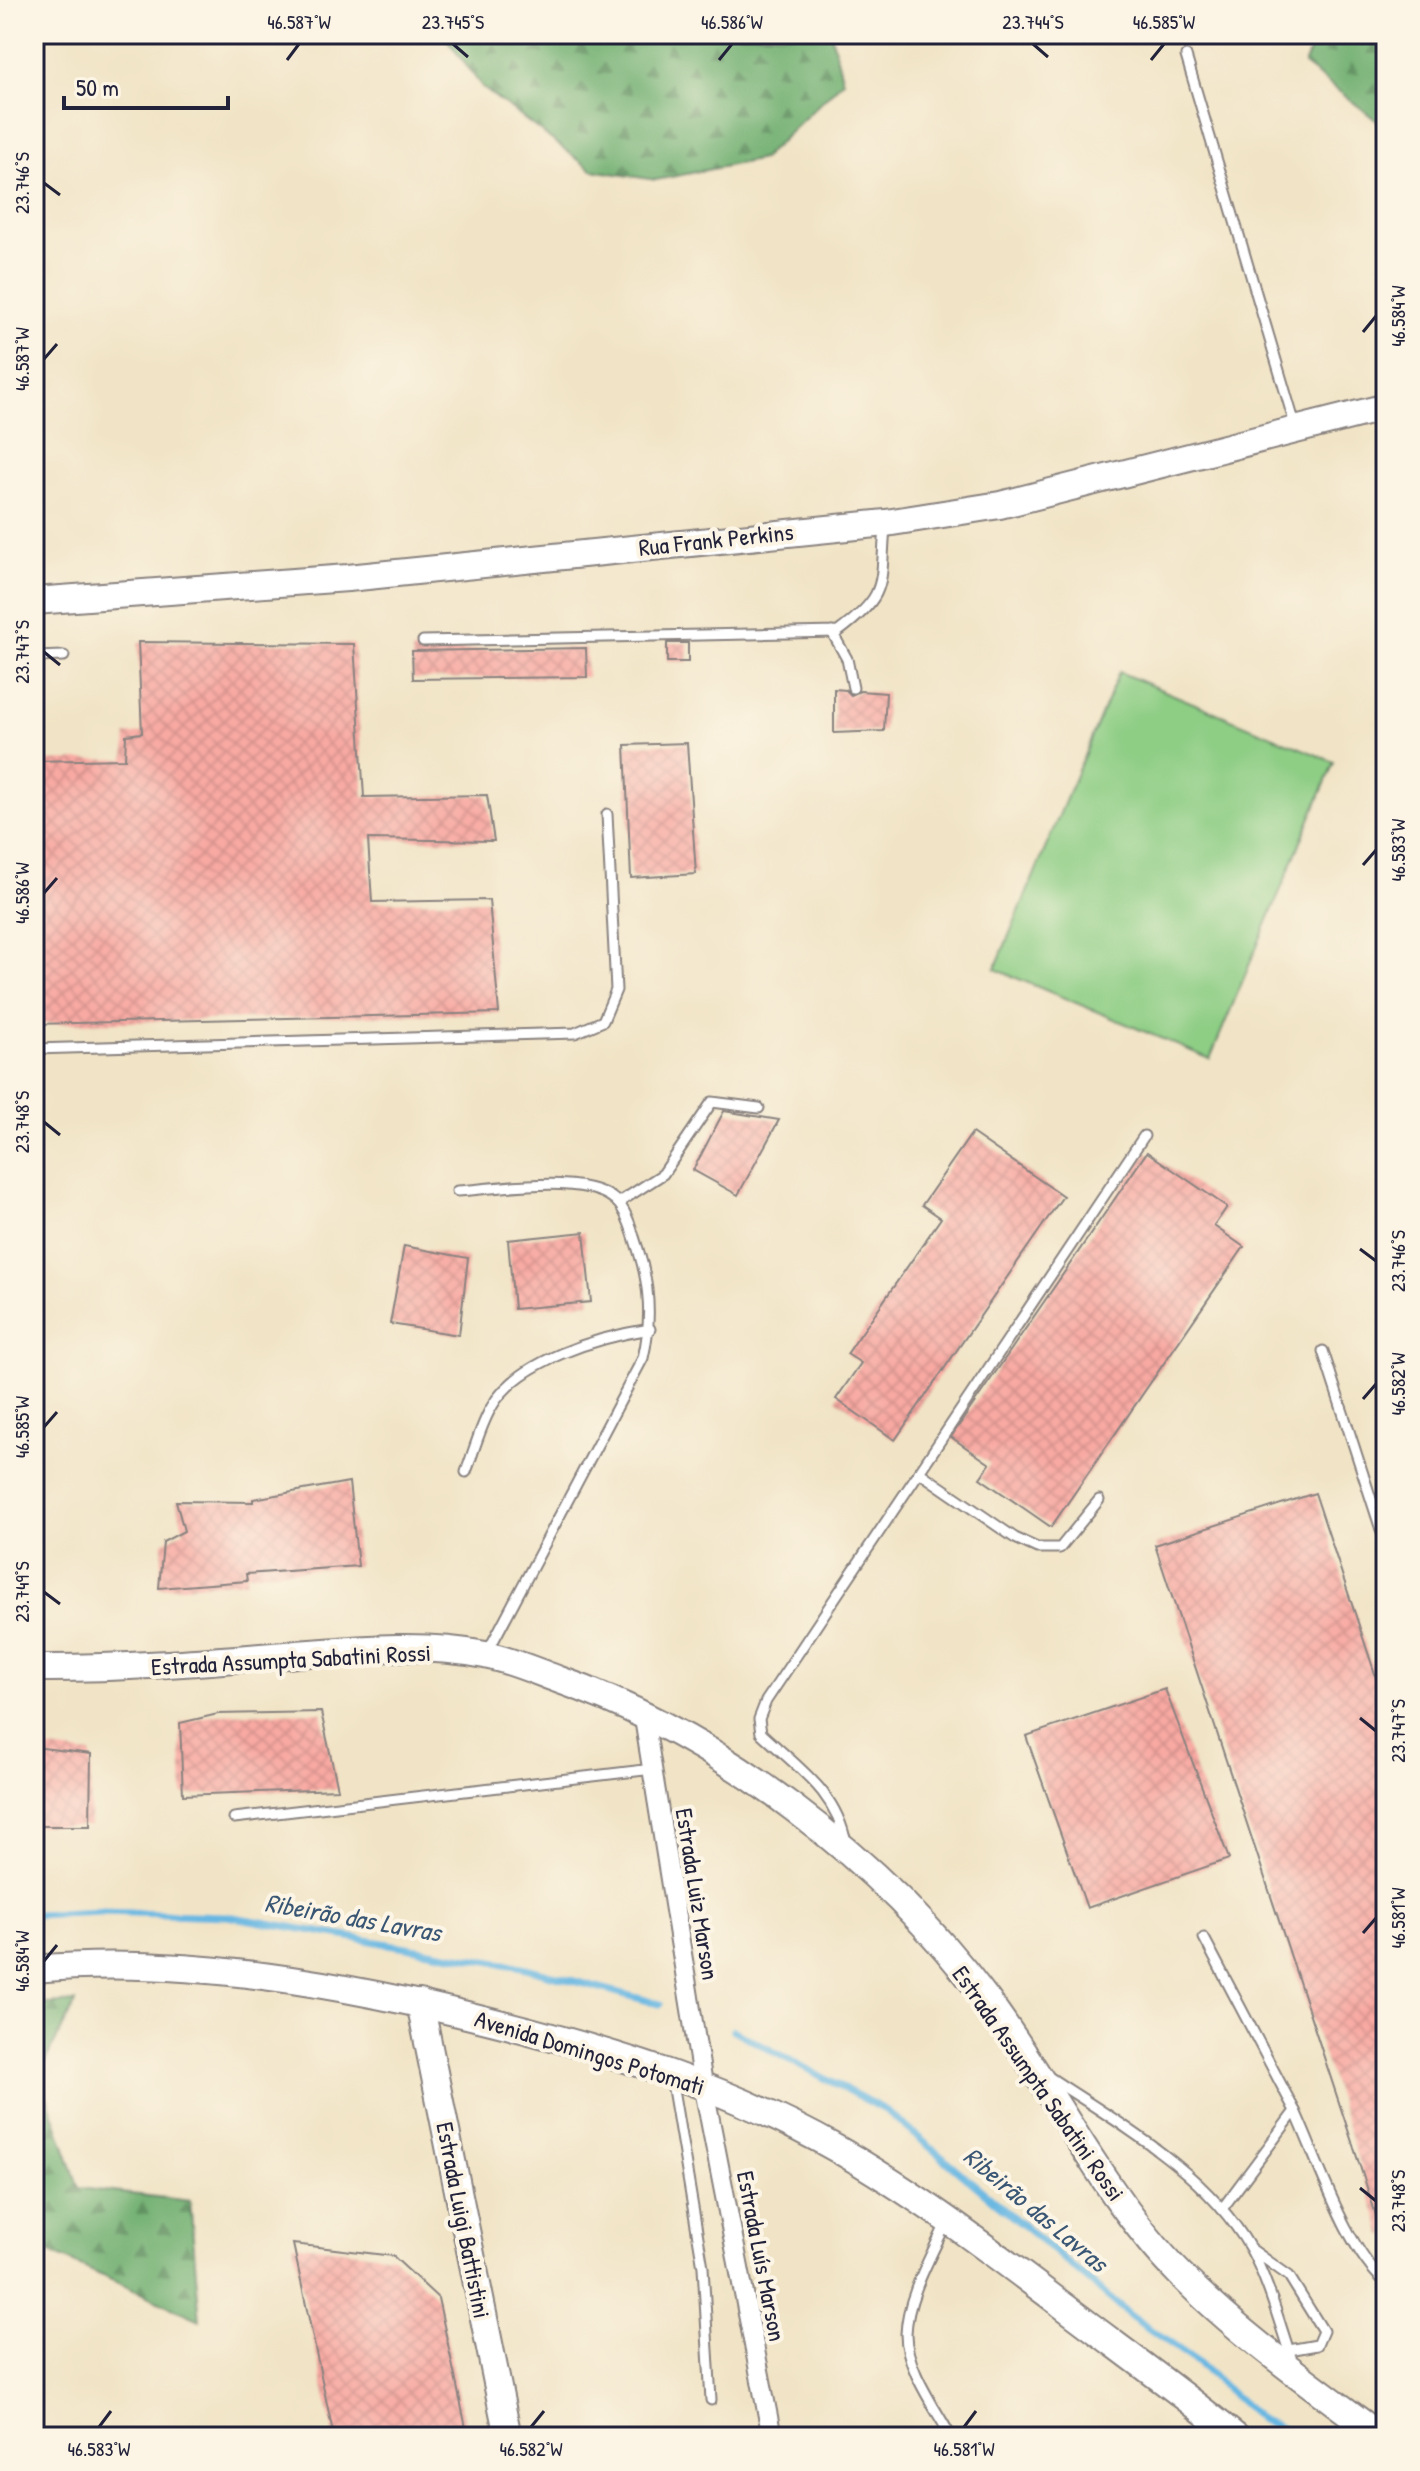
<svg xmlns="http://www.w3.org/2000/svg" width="1420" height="2471" font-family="'Patrick Hand',sans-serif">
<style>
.forest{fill:url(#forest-firs);stroke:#4a6956;stroke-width:2}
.pitch{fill:#8dcd84;stroke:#587860;stroke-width:2}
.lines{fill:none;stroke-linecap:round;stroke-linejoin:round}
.stream{stroke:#67b7e2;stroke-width:7}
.building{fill:url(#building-cross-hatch)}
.lane-casing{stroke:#8a8380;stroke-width:13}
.street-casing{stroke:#8a8380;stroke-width:22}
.secondary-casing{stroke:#8a8380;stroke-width:30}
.lane{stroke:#fff;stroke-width:9}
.street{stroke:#fff;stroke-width:18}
.secondary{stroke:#fff;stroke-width:26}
.ticks{fill:none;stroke:#22223b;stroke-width:3}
.labels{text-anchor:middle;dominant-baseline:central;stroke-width:8;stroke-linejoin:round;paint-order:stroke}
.street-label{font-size:24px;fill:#22223b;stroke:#fcf5e5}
.water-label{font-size:26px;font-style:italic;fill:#3a5675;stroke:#fcf5e5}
.neatline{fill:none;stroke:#22223b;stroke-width:3}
.ticks-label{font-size:20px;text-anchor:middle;fill:#22223b}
</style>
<defs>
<pattern id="forest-firs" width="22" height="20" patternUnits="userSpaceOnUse" patternTransform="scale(2)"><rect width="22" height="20" fill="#72b072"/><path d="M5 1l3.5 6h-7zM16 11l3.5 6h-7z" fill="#5d8f5f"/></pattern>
<pattern id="building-cross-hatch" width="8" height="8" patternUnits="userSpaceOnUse" patternTransform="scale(2)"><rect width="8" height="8" fill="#f8a9a2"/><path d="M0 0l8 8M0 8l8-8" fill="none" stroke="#d4918c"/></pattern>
</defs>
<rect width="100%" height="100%" fill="#fcf5e5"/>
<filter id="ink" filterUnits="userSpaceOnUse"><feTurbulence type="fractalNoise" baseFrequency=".0125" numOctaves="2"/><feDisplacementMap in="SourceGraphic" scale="16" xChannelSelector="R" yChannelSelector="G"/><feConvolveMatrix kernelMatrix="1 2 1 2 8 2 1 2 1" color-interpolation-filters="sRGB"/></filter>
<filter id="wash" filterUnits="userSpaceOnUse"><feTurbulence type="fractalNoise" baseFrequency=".006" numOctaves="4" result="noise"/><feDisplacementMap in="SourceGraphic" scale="32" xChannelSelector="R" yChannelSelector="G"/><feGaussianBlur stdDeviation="1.8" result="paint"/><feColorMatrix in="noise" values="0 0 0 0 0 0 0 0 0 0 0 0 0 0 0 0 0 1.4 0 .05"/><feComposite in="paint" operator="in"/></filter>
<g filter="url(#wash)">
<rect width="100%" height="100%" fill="#f1e4c6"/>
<g class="forest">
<polygon points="443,34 831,34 843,81 762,159 656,180 592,170 483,88"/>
<polygon points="1317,34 1386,34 1386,127 1304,65"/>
<polygon points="76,2002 39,2073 79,2188 190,2201 200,2320 34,2245 34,2005"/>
</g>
<polygon class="pitch" points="1119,672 1334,762 1210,1059 995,969"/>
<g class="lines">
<g class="stream">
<polyline points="34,1915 101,1912 227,1916 522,1967 660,2004"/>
<polyline points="733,2030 887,2111 1132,2317 1197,2362 1261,2420 1302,2437"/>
</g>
</g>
<g id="blocks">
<g class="building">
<polygon points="138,642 354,644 364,797 487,795 494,841 368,839 372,902 489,900 499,1013 34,1024 34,761 125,759 126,735 142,733"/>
<rect x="667" y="643" width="21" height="19"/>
<polygon points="586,648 587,677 413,679 412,651"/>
<polygon points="834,689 846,690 851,695 860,691 886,693 884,731 834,733"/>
<polygon points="687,743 696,874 631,878 625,745"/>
<polygon points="724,1111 779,1120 738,1195 693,1170"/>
<polygon points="972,1133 1063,1196 895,1440 836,1399 861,1363 847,1354 941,1218 922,1205"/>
<polygon points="1147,1152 1227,1207 1214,1226 1244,1247 1051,1527 980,1478 990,1464 951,1437"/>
<polygon points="584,1232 591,1302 514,1309 508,1240"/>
<polygon points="404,1246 468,1258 459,1335 390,1324"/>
<polygon points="349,1482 358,1566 246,1574 247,1581 159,1588 163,1542 184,1531 176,1501 253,1502 253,1499"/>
<polygon points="1315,1493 1386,1707 1386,2235 1383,2236 1155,1545"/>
<polygon points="1165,1689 1229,1859 1087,1908 1026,1736"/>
<polygon points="321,1712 338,1789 183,1795 180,1723 218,1714"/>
<polygon points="34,1747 91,1754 90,1826 34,1826"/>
<polygon points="293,2244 393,2256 438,2298 468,2437 334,2437"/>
</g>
</g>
</g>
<g filter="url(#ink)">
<use href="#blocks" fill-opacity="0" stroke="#8a8380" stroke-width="2"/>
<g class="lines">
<g class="lane-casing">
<g id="lane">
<polyline points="1186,56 1296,428"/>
<polyline points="832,632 847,659 853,688"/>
<path d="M423,641L838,632C889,594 880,585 885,527"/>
<polyline points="34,657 64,656"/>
<polyline points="34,1049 575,1033 603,1021 616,990 607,814"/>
<path d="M457,1191C497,1189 591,1171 619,1204C629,1216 633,1235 638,1249C650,1286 652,1320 643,1358L487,1653"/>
<polyline points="618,1203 663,1174 712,1102 759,1108"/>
<polyline points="1323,1351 1386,1545"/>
<path d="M466,1472C474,1451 480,1427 491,1408C517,1360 600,1337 650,1329"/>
<polyline points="919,1472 1015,1538 1037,1548 1060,1548 1099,1500"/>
<polyline points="234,1818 653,1769"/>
<path d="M846,1844C837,1792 798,1768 761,1733L759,1719L766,1701L1144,1136"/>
<polyline points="1204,1938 1295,2111 1222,2209"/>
<polyline points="671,2077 703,2267 711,2400"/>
<path d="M1049,2077C1120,2124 1206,2172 1250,2248C1269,2282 1280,2326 1293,2363"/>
<path d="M1295,2111C1316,2156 1348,2254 1386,2282"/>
<path d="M947,2221C932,2255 907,2296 906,2334C906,2369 935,2407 951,2437"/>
<polyline points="1251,2249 1289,2276 1323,2331 1317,2345 1289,2350"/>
</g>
</g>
<g class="street-casing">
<polyline id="street" points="643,1712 703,2084 772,2437"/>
</g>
<g class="secondary-casing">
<g id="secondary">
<polyline points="34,601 348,578 886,523 1000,505 1386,407"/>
<path d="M34,1668C118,1669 201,1662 285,1655C350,1650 421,1642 485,1655C510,1660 533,1670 557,1679C721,1736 883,1861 987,2000C1052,2087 1103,2196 1180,2274C1240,2335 1313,2386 1381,2437"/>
<path d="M34,1969C184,1955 349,1985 495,2022C613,2052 730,2088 837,2149C916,2194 988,2249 1061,2304C1119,2348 1179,2391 1236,2437"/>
<polyline points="420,2003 508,2437"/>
</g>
</g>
<use href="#lane" class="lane"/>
<use href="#street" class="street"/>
<use href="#secondary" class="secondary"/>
</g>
</g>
<path class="ticks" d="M453,44L468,57M1033,44L1048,57M287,60L299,44M719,60L732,44M1151,60L1164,44M44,183L60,195M1363,332L1376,316M44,359L57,344M44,652L60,665M1363,865L1376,850M44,893L57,878M44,1122L60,1135M1360,1249L1376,1261M1363,1399L1376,1384M44,1427L57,1412M44,1592L60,1604M1360,1718L1376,1731M1363,1933L1376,1918M44,1961L57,1945M1360,2188L1376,2201M99,2427L111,2411M531,2427L544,2411M964,2427L976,2411"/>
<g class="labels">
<g class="street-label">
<text transform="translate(716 539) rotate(-6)">Rua Frank Perkins</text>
<text transform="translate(291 1659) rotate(-3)">Estrada Assumpta Sabatini Rossi</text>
<text transform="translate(698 1894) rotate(81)">Estrada Luiz Marson</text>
<text transform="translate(590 2052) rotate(17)">Avenida Domingos Potomati</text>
<text transform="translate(1039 2083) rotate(55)">Estrada Assumpta Sabatini Rossi</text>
<text transform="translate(464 2220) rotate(79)">Estrada Luigi Battistini</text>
<text transform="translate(762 2256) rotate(79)">Estrada Luís Marson</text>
</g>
<g class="water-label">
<text transform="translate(353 1917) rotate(10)">Ribeirão das Lavras</text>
<text transform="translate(1036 2209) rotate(40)">Ribeirão das Lavras</text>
</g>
</g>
<rect width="1420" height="2471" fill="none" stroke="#fcf5e5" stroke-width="88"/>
<path d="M64 96v12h164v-12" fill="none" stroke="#22223b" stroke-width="4"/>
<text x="76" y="96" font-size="24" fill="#22223b" stroke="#fcf5e5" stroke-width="6" paint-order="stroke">50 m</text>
<rect x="44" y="44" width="1332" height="2383" class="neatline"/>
<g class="ticks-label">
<text x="299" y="29">46.587°W</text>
<text x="453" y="29">23.745°S</text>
<text x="732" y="29">46.586°W</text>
<text x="1033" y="29">23.744°S</text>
<text x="1164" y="29">46.585°W</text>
<text transform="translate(22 183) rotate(-90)" y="7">23.746°S</text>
<text transform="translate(1398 316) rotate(-90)" y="7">46.584°W</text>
<text transform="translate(22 359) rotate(-90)" y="7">46.587°W</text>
<text transform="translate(22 652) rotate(-90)" y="7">23.747°S</text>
<text transform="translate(1398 850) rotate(-90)" y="7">46.583°W</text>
<text transform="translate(22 893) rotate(-90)" y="7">46.586°W</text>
<text transform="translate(22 1122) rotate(-90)" y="7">23.748°S</text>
<text transform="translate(1398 1261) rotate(-90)" y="7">23.746°S</text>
<text transform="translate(1398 1384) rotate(-90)" y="7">46.582°W</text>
<text transform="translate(22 1427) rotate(-90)" y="7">46.585°W</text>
<text transform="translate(22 1592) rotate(-90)" y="7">23.749°S</text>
<text transform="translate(1398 1731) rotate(-90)" y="7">23.747°S</text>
<text transform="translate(1398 1918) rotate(-90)" y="7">46.581°W</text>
<text transform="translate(22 1961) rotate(-90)" y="7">46.584°W</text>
<text transform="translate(1398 2201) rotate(-90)" y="7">23.748°S</text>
<text x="99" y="2456">46.583°W</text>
<text x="531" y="2456">46.582°W</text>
<text x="964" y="2456">46.581°W</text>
</g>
</svg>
